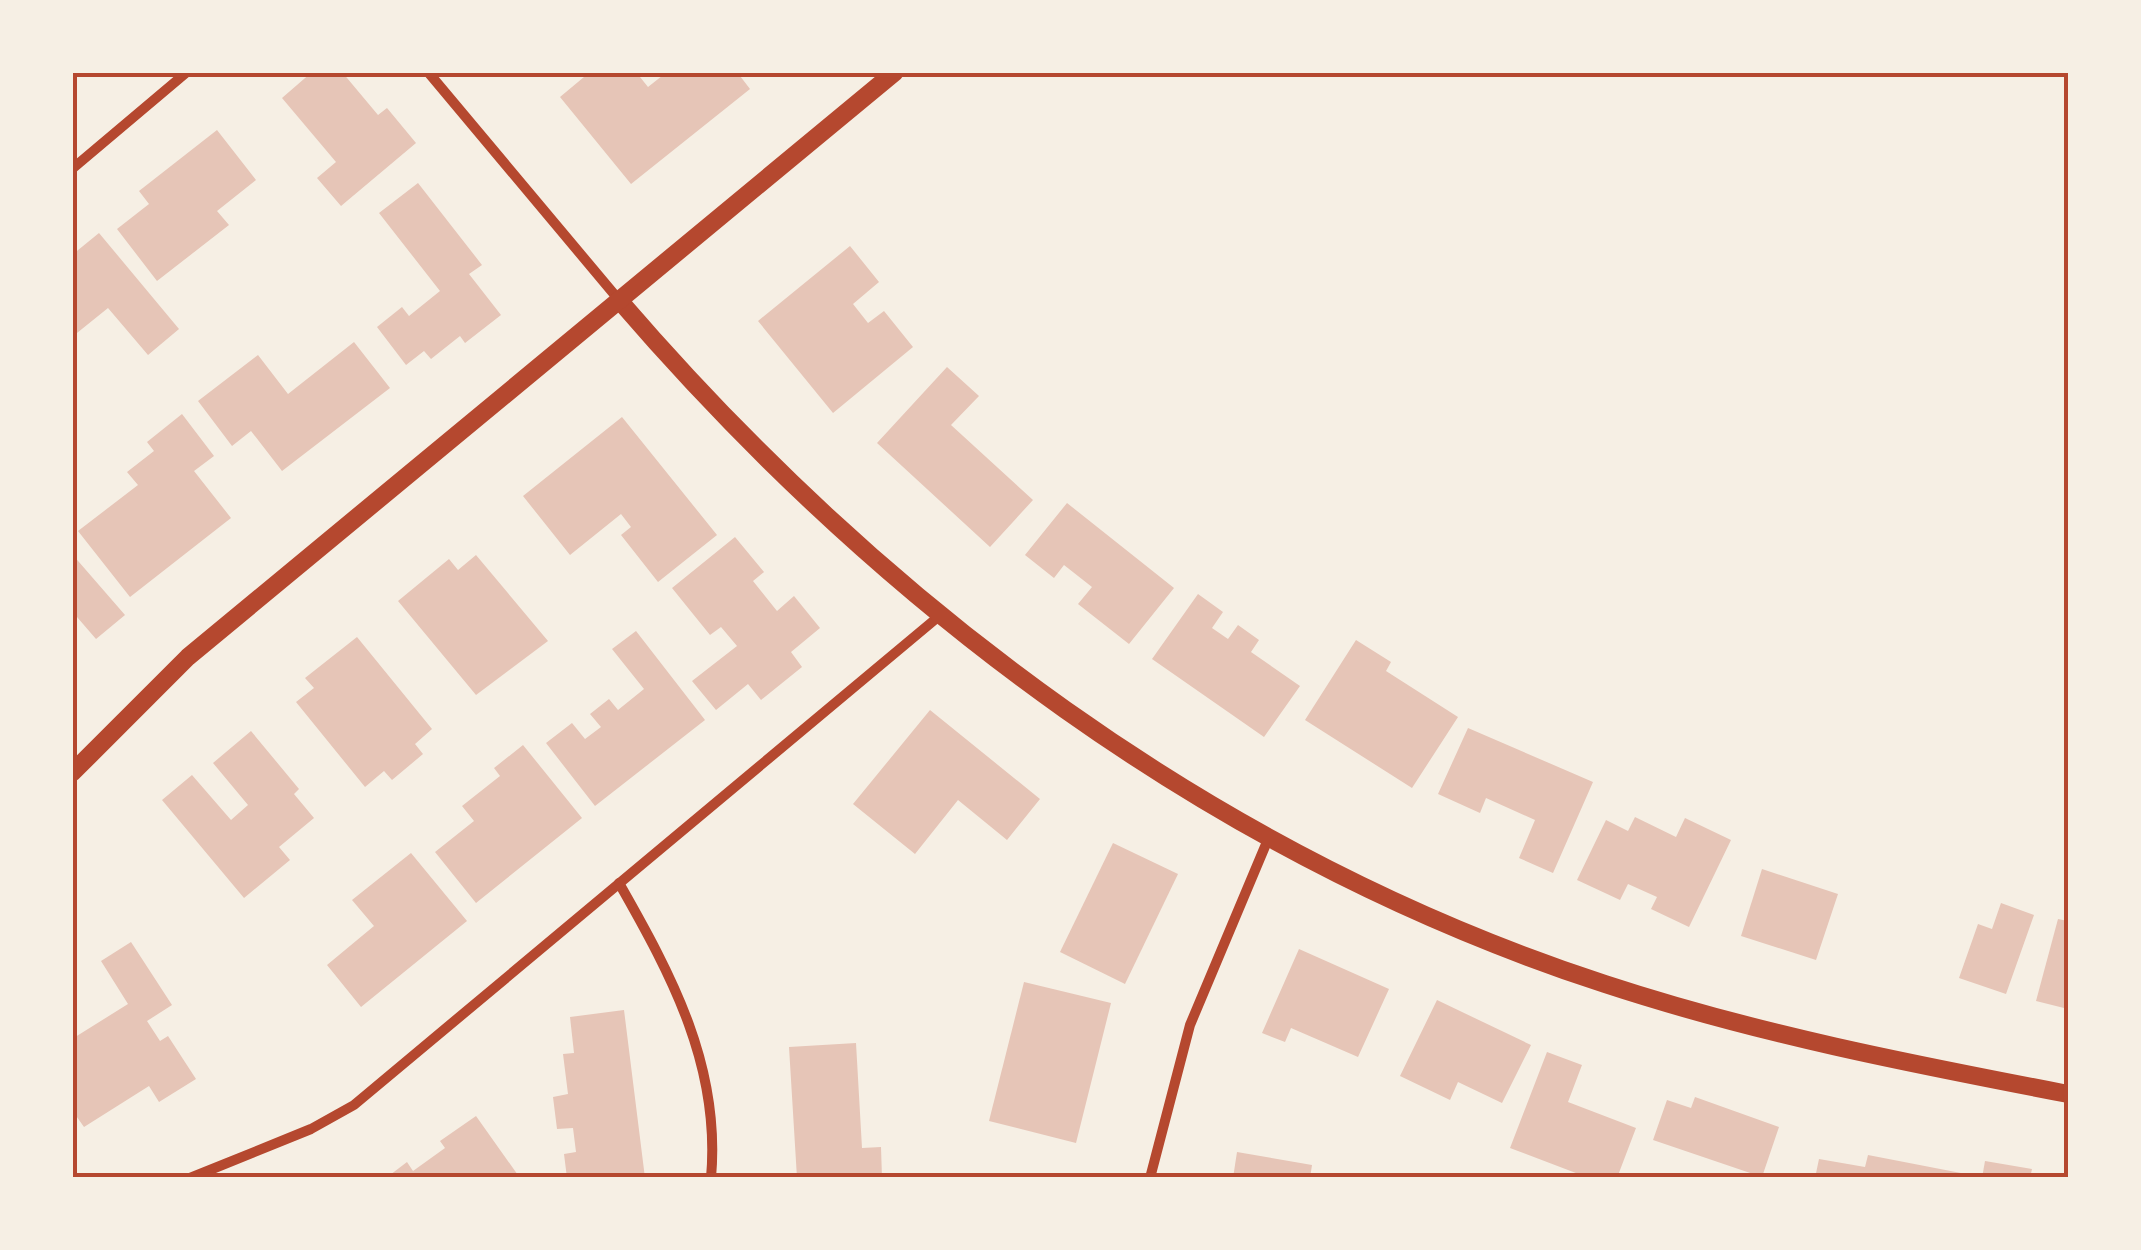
<svg xmlns="http://www.w3.org/2000/svg" width="2141" height="1250" font-family="Arial,sans-serif">
<style>
.building{fill:#e6c5b7}
.lines{fill:none;stroke-linecap:round;stroke-linejoin:round}
.minor{stroke:#b5482f;stroke-width:10}
.tertiary{stroke:#b5482f;stroke-width:18}
.neatline{fill:none;stroke:#b5482f;stroke-width:4}
</style>
<rect width="100%" height="100%" fill="#f6efe4"/>
<g class="building">
<polygon points="312,72 342,72 378,115 387,108 416,143 341,206 317,178 336,162 282,98"/>
<polygon points="590,72 636,72 648,87 667,72 737,72 750,89 631,184 560,97"/>
<polygon points="217,130 256,180 217,211 229,225 157,281 117,229 149,204 139,191"/>
<polygon points="418,183 482,265 469,274 501,315 465,343 460,336 431,359 424,351 406,365 377,327 402,307 409,316 440,291 379,213"/>
<polygon points="99,233 179,329 148,355 108,308 72,337 72,255"/>
<polygon points="850,246 879,282 853,304 868,323 884,311 913,347 833,413 758,321"/>
<polygon points="354,342 390,388 282,471 251,431 232,446 198,401 258,355 288,394"/>
<polygon points="947,367 979,396 951,425 1033,500 990,547 877,443"/>
<polygon points="182,414 214,456 194,471 231,518 130,597 78,531 138,485 127,472 154,451 147,442"/>
<polygon points="622,417 717,535 658,582 621,535 631,527 621,514 570,555 523,496"/>
<polygon points="1067,503 1174,588 1129,644 1078,604 1092,587 1064,565 1054,578 1025,555"/>
<polygon points="735,537 764,572 753,581 777,611 794,596 820,628 791,652 802,667 761,700 748,684 716,710 692,681 737,646 721,627 710,635 672,588"/>
<polygon points="72,554 125,615 96,639 77,617 72,621"/>
<polygon points="476,555 548,641 476,695 398,601 449,559 458,570"/>
<polygon points="1198,594 1223,612 1212,628 1228,639 1238,625 1259,640 1251,652 1300,686 1264,737 1152,659"/>
<polygon points="636,631 705,720 595,806 546,743 572,723 585,739 601,727 590,714 609,699 618,710 644,689 612,649"/>
<polygon points="357,637 432,729 415,744 423,754 392,780 384,771 365,787 296,702 314,688 305,678"/>
<polygon points="1356,640 1391,662 1386,671 1458,717 1412,788 1305,720"/>
<polygon points="930,710 1040,799 1007,840 958,800 915,854 853,804"/>
<polygon points="1468,728 1593,782 1553,873 1519,858 1535,820 1486,798 1480,813 1438,794"/>
<polygon points="251,731 299,789 294,794 314,818 279,847 290,860 244,898 162,800 192,775 231,820 248,805 213,763"/>
<polygon points="523,745 582,818 476,903 435,852 474,821 462,806 500,776 494,768"/>
<polygon points="1635,817 1676,837 1685,818 1731,840 1689,927 1651,909 1657,897 1628,884 1620,900 1577,880 1606,820 1628,831"/>
<polygon points="1113,843 1178,874 1125,984 1060,952"/>
<polygon points="411,853 467,921 361,1007 327,965 374,926 352,900"/>
<polygon points="1762,869 1838,894 1816,960 1741,936"/>
<polygon points="2001,903 2034,915 2006,994 1959,978 1978,924 1992,929"/>
<polygon points="2058,919 2068,921 2068,1009 2036,1001"/>
<polygon points="131,942 172,1005 147,1021 160,1041 168,1036 196,1079 159,1102 149,1086 84,1127 72,1110 72,1039 128,1004 101,961"/>
<polygon points="1299,949 1389,989 1358,1057 1291,1028 1285,1042 1262,1033"/>
<polygon points="1024,982 1111,1003 1076,1143 989,1121"/>
<polygon points="1437,1000 1531,1045 1502,1103 1458,1082 1450,1100 1400,1076"/>
<polygon points="624,1010 645,1178 567,1178 564,1154 576,1152 573,1128 557,1129 553,1097 568,1094 563,1054 574,1053 570,1017"/>
<polygon points="856,1043 862,1148 881,1147 882,1178 797,1178 789,1047"/>
<polygon points="1547,1052 1582,1065 1568,1102 1636,1128 1617,1178 1589,1178 1510,1148"/>
<polygon points="1695,1097 1779,1127 1762,1177 1653,1140 1667,1100 1691,1108"/>
<polygon points="476,1116 520,1178 386,1178 407,1162 413,1171 445,1148 440,1141"/>
<polygon points="1237,1152 1312,1165 1310,1178 1233,1178"/>
<polygon points="1868,1155 1966,1174 1965,1178 1815,1178 1819,1159 1865,1167"/>
<polygon points="1985,1161 2032,1169 2030,1178 1982,1178"/>
</g>
<g class="lines">
<g class="minor">
<polyline points="428,72 619,300"/>
<polyline points="72,169 187,72"/>
<path d="M619,883C672,976 721,1067 711,1178"/>
<polyline points="190,1178 311,1129 354,1105 938,617"/>
<polyline points="1150,1178 1190,1025 1269,837"/>
</g>
<g class="tertiary">
<path d="M619,300C884,608 1216,857 1605,984C1757,1034 1912,1064 2068,1094"/>
<polyline points="72,773 188,657 895,72"/>
</g>
</g>
<rect width="2141" height="1250" fill="none" stroke="#f6efe4" stroke-width="150"/>
<rect x="75" y="75" width="1991" height="1100" class="neatline"/>
</svg>
